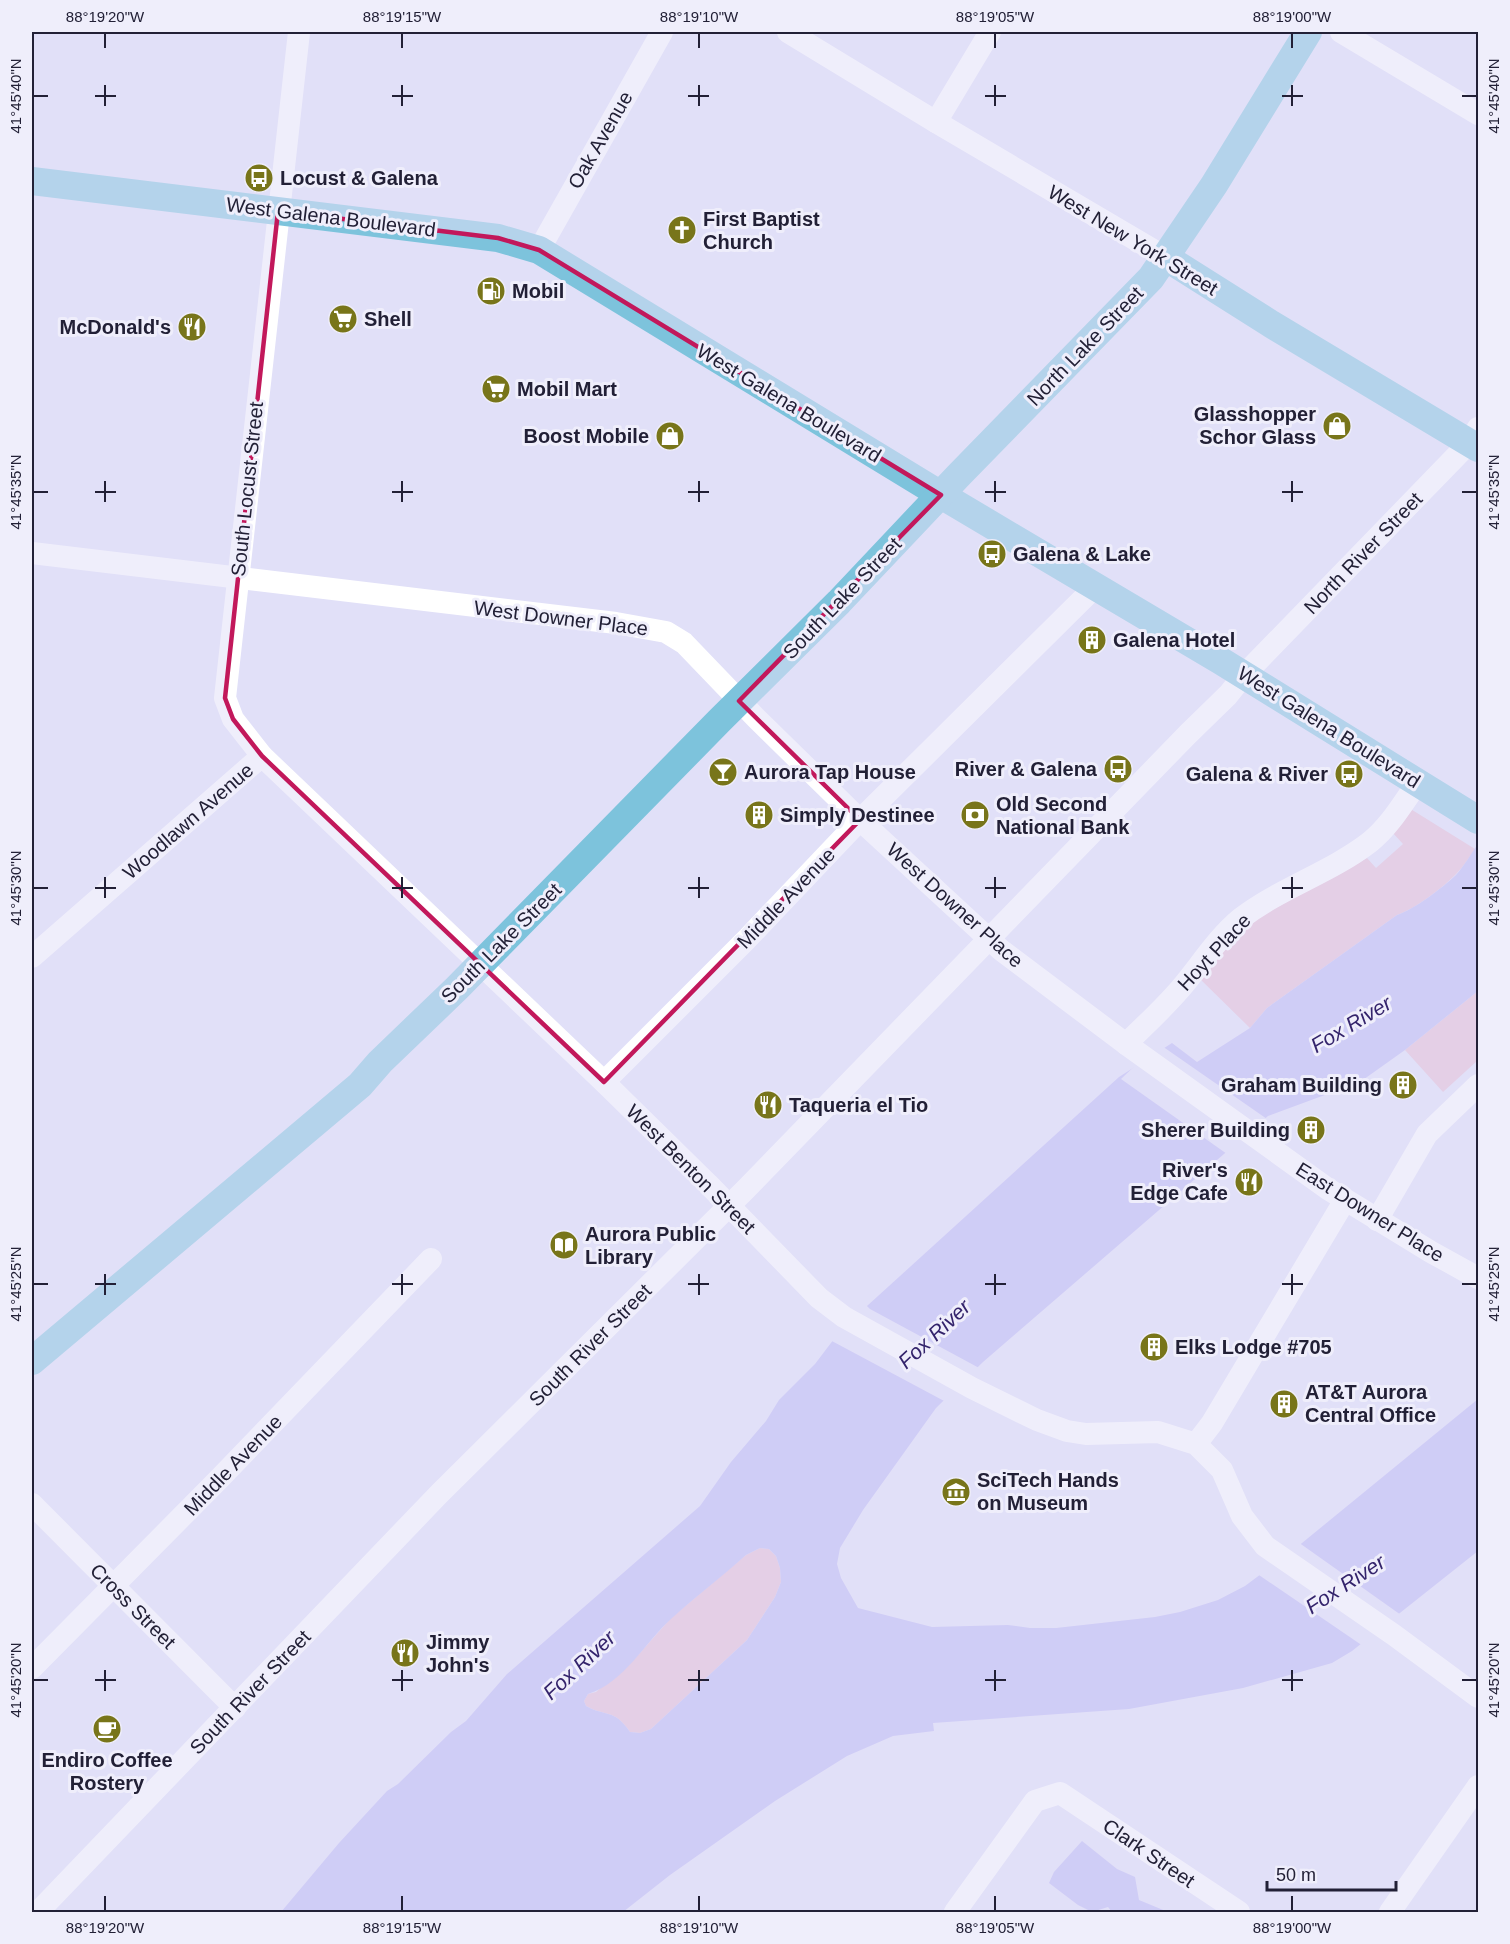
<svg xmlns="http://www.w3.org/2000/svg" width="1510" height="1944" font-family="Helvetica,sans-serif">
<style>
.green{fill:#e6bad0}
.water{fill:#b9b5f4;fill-rule:evenodd}
.pier{fill:#e1e0f8}
.lines{fill:none;stroke-linecap:round;stroke-linejoin:round}
.minor{stroke:#fff;stroke-width:22}
.major{stroke:#7dc3dc;stroke-width:28}
.marked{fill:none;stroke:#c2185b;stroke-width:4.5;stroke-linejoin:round}
.ticks{fill:none;stroke:#222036;stroke-width:2}
.labels{text-anchor:middle;dominant-baseline:central;stroke-width:6;stroke-linejoin:round;paint-order:stroke}
.street-label{font-size:20px;fill:#222036;stroke:#efeefb}
.poi-label{font-size:20px;font-weight:bold;fill:#222036;stroke:#efeefb;text-anchor:start}
.water-label{font-size:21px;font-style:italic;fill:#34246c;stroke:#efeefb}
.neatline{fill:none;stroke:#222036;stroke-width:2}
.ticks-label{font-size:15px;text-anchor:middle;fill:#222036}
</style>
<rect width="100%" height="100%" fill="#e1e0f8"/>
<g class="green">
<path d="M1409,808L1475,849C1469,857 1464,866 1457,873C1444,887 1415,909 1397,915L1267,1008L1250,1028L1198,977L1236,935L1259,917L1367,858L1376,868L1403,844L1392,832Z"/>
<polygon points="1478,991 1478,1060 1443,1092 1405,1050"/>
<path d="M760,1548L769,1549L776,1556L780,1568L781,1582L775,1597L747,1640L651,1729L640,1733L630,1732C614,1708 605,1717 586,1706L584,1701L588,1694L596,1692L639,1654L671,1618L746,1555Z"/>
</g>
<g class="water">
<path d="M1478,844V991L1405,1050L1360,1082L1268,1116L983,1362L936,1408L863,1510L840,1548L837,1564L841,1578L858,1608L932,1627L1008,1625L1030,1628H1056L1155,1617L1180,1612L1218,1600L1245,1586L1302,1543L1478,1399V1551L1352,1651L1332,1663L1243,1688L1129,1709L933,1723L934,1731L893,1736L847,1756L775,1801L670,1875L623,1912H281L339,1843L387,1791L398,1784L451,1732L466,1721L507,1674L700,1506L731,1462L766,1421L779,1400L815,1364L837,1335L857,1319L867,1306L1119,1077L1172,1043L1197,1062L1250,1028L1267,1008L1397,915C1415,909 1442,888 1456,875C1464,866 1471,854 1478,844ZM760,1548L769,1549L776,1556L780,1568L781,1582L775,1597L747,1640L651,1729L640,1733L630,1732C614,1708 605,1717 586,1706L584,1701L588,1694C624,1683 645,1642 672,1618C696,1596 722,1577 746,1555Z"/>
<polygon points="1082,1841 1117,1869 1135,1877 1139,1900 1168,1912 1112,1912 1108,1907 1092,1912 1078,1905 1049,1883 1054,1872"/>
</g>
<g class="pier">
<polygon points="1162,1046 1267,1119 1227,1154 1121,1079 1142,1059"/>
<polygon points="865,1304 870,1309 981,1369 946,1402 830,1340 835,1333 855,1317"/>
<polygon points="1298,1542 1401,1615 1363,1646 1256,1573"/>
</g>
<g class="lines">
<g class="minor">
<polyline points="299,32 225,698 233,719 262,756 604,1082 708,1184 819,1298 844,1317 972,1388 1037,1420 1067,1431 1086,1434 1158,1432 1196,1444 1222,1470 1242,1516 1265,1546 1394,1635 1478,1697"/>
<polyline points="788,32 936,122 1165,257"/>
<polyline points="1341,32 1478,114"/>
<polyline points="936,122 990,32"/>
<polyline points="539,250 662,32"/>
<polyline points="32,553 616,623 666,632 684,643 756,718 860,820 1001,950 1126,1044 1328,1189 1431,1252 1478,1278"/>
<polyline points="32,957 262,756"/>
<path d="M1126,1044C1144,1026 1164,1008 1181,988C1199,967 1218,937 1240,919C1280,888 1330,873 1370,842C1390,826 1403,803 1418,782"/>
<polyline points="604,1082 746,940 860,820 1096,586"/>
<polyline points="1377,1220 1427,1134 1478,1085"/>
<polyline points="1196,1444 1212,1423 1345,1200"/>
<polyline points="32,1504 235,1708"/>
<polyline points="32,1668 220,1478 431,1259"/>
<polyline points="38,1912 439,1494 746,1189 1188,734 1228,695 1244,675 1469,443 1478,428"/>
<polyline points="955,1912 1035,1801 1060,1793 1239,1912"/>
<polyline points="1390,1912 1478,1786"/>
</g>
<g class="major">
<polyline points="32,181 498,238 539,250 941,495 1221,661 1478,820"/>
<polyline points="1165,257 1271,324 1478,448"/>
<polyline points="32,1361 360,1085 380,1062 457,988 719,721 839,602 958,476 1151,278 1214,185 1308,32"/>
</g>
</g>
<path d="M0 0H1510V1944H0ZM278,211L498,238L539,250L941,495L739,701L860,820L604,1082L262,756L233,719L225,698Z" fill="#e1e0f8" fill-opacity=".55" fill-rule="evenodd"/>
<path class="marked" d="M278,211L498,238L539,250L941,495L739,701L860,820L604,1082L262,756L233,719L225,698Z"/>
<path class="ticks" d="M105,33V48M402,33V48M699,33V48M995,33V48M1292,33V48M105,85V106M402,85V106M699,85V106M995,85V106M1292,85V106M33,96H48M95,96H116M392,96H413M688,96H709M985,96H1006M1282,96H1303M1462,96H1477M105,481V502M402,481V502M699,481V502M995,481V502M1292,481V502M33,492H48M95,492H116M392,492H413M688,492H709M985,492H1006M1282,492H1303M1462,492H1477M105,877V898M402,877V898M699,877V898M995,877V898M1292,877V898M33,888H48M95,888H116M392,888H413M688,888H709M985,888H1006M1282,888H1303M1462,888H1477M105,1274V1295M402,1274V1295M699,1274V1295M995,1274V1295M1292,1274V1295M33,1284H48M95,1284H116M392,1284H413M688,1284H709M985,1284H1006M1282,1284H1303M1462,1284H1477M105,1670V1691M402,1670V1691M699,1670V1691M995,1670V1691M1292,1670V1691M33,1680H48M95,1680H116M392,1680H413M688,1680H709M985,1680H1006M1282,1680H1303M1462,1680H1477M105,1896V1911M402,1896V1911M699,1896V1911M995,1896V1911M1292,1896V1911"/>
<defs>
<g id="bus-disc" transform="scale(1.5)"><circle r="9.5" fill="#78751a" stroke="#efeefb"/><path d="M-5-6H5V4H4V6H2V4H-2V6H-4V4H-5ZM-3.5-4V0h7V-4ZM-3.5 1.2v1.5H-2V1.2ZM2 1.2v1.5H3.5V1.2Z" fill="#fff"/></g>
<g id="church-disc" transform="scale(1.5)"><circle r="9.5" fill="#78751a" stroke="#efeefb"/><path d="M-1.2-6h2.4v3.5h3.3v2.4h-3.3V6h-2.4V-.1h-3.3v-2.4h3.3Z" fill="#fff"/></g>
<g id="fuel-disc" transform="scale(1.5)"><circle r="9.5" fill="#78751a" stroke="#efeefb"/><path d="M-5.5-6h7V0h2V4h1.3V-2.5L3-4.5l.8-.8L6-3V5H2.5V1h-1V6h-7ZM-4.2-4.7v3.2H.2V-4.7Z" fill="#fff"/></g>
<g id="supermarket-disc" transform="scale(1.5)"><circle r="9.5" fill="#78751a" stroke="#efeefb"/><path d="M-6-5.5h2.5l.6 2H6L4.5 2H-2.5L-4.4-4H-6ZM-1.5 3.2a1.3 1.3 0 1 0 .1 0ZM3 3.2a1.3 1.3 0 1 0 .1 0Z" fill="#fff"/></g>
<g id="restaurant-disc" transform="scale(1.5)"><circle r="9.5" fill="#78751a" stroke="#efeefb"/><path d="M-5-6h1v4h1v-4h1v4h1v-4h1v5L-1.5 .5V6h-2V.5L-5-1ZM5-6V6H3V1.5H1.5Q1.5-4 5-6Z" fill="#fff"/></g>
<g id="shop-disc" transform="scale(1.5)"><circle r="9.5" fill="#78751a" stroke="#efeefb"/><path d="M-5-2.5h2.3a2.7 3.5 0 0 1 5.4 0H5L5.5 6h-11ZM-1.5-2.5h3a1.5 2.3 0 0 0-3 0Z" fill="#fff"/></g>
<g id="building-disc" transform="scale(1.5)"><circle r="9.5" fill="#78751a" stroke="#efeefb"/><path d="M-4-6H4V6H1V3H-1V6H-4ZM-2.5-4.3h1.7v1.8h-1.7ZM.8-4.3h1.7v1.8H.8ZM-2.5-1h1.7V.8h-1.7ZM.8-1h1.7V.8H.8Z" fill="#fff"/></g>
<g id="bar-disc" transform="scale(1.5)"><circle r="9.5" fill="#78751a" stroke="#efeefb"/><path d="M-6-5H6L.8 .8V4.5H3.5V6h-7V4.5H-.8V.8Z" fill="#fff"/></g>
<g id="bank-disc" transform="scale(1.5)"><circle r="9.5" fill="#78751a" stroke="#efeefb"/><path d="M-6-4H6V4H-6ZM0-2.3a2.3 2.3 0 1 0 0 4.6a2.3 2.3 0 1 0 0-4.6Z" fill="#fff"/></g>
<g id="library-disc" transform="scale(1.5)"><circle r="9.5" fill="#78751a" stroke="#efeefb"/><path d="M-6-4Q-3-5.5-.7-3.5V5Q-3 3-6 4ZM6-4Q3-5.5 .7-3.5V5Q3 3 6 4Z" fill="#fff"/></g>
<g id="museum-disc" transform="scale(1.5)"><circle r="9.5" fill="#78751a" stroke="#efeefb"/><path d="M0-6L6-3V-2H-6V-3ZM-5-1h2V3h-2ZM-1-1h2V3h-2ZM3-1h2V3H3ZM-6 4H6V6H-6Z" fill="#fff"/></g>
<g id="cafe-disc" transform="scale(1.5)"><circle r="9.5" fill="#78751a" stroke="#efeefb"/><path d="M-5.5-4.5H6V0H3Q3 3.5 0 3.5H-2.5Q-5.5 3.5-5.5 0ZM3-3.2v2h1.7v-2ZM-6 4.5H4V6H-6Z" fill="#fff"/></g>
</defs>
<g fill-rule="evenodd">
<use href="#bus-disc" x="259" y="178"/>
<use href="#church-disc" x="682" y="230"/>
<use href="#fuel-disc" x="491" y="291"/>
<use href="#supermarket-disc" x="343" y="319"/>
<use href="#restaurant-disc" x="192" y="327"/>
<use href="#supermarket-disc" x="496" y="389"/>
<use href="#shop-disc" x="1337" y="426"/>
<use href="#shop-disc" x="670" y="436"/>
<use href="#bus-disc" x="992" y="554"/>
<use href="#building-disc" x="1092" y="640"/>
<use href="#bus-disc" x="1118" y="769"/>
<use href="#bar-disc" x="723" y="772"/>
<use href="#bus-disc" x="1349" y="774"/>
<use href="#building-disc" x="759" y="815"/>
<use href="#bank-disc" x="975" y="815"/>
<use href="#building-disc" x="1403" y="1085"/>
<use href="#restaurant-disc" x="768" y="1105"/>
<use href="#building-disc" x="1311" y="1130"/>
<use href="#restaurant-disc" x="1249" y="1182"/>
<use href="#library-disc" x="564" y="1245"/>
<use href="#building-disc" x="1154" y="1347"/>
<use href="#building-disc" x="1284" y="1404"/>
<use href="#museum-disc" x="956" y="1492"/>
<use href="#restaurant-disc" x="405" y="1653"/>
<use href="#cafe-disc" x="107" y="1729"/>
</g>
<g class="labels">
<g class="street-label">
<text transform="translate(600 140) rotate(-60)">Oak Avenue</text>
<text transform="translate(331 217) rotate(7)">West Galena Boulevard</text>
<text transform="translate(1133 240) rotate(31)">West New York Street</text>
<text transform="translate(1085 346) rotate(-46)">North Lake Street</text>
<text transform="translate(789 403) rotate(31)">West Galena Boulevard</text>
<text transform="translate(247 489) rotate(-84)">South Locust Street</text>
<text transform="translate(1363 553) rotate(-46)">North River Street</text>
<text transform="translate(842 598) rotate(-46)">South Lake Street</text>
<text transform="translate(561 618) rotate(7)">West Downer Place</text>
<text transform="translate(1329 727) rotate(32)">West Galena Boulevard</text>
<text transform="translate(188 821) rotate(-41)">Woodlawn Avenue</text>
<text transform="translate(786 898) rotate(-46)">Middle Avenue</text>
<text transform="translate(955 905) rotate(42)">West Downer Place</text>
<text transform="translate(501 943) rotate(-45)">South Lake Street</text>
<text transform="translate(1214 952) rotate(-47)">Hoyt Place</text>
<text transform="translate(691 1169) rotate(45)">West Benton Street</text>
<text transform="translate(1370 1212) rotate(32)">East Downer Place</text>
<text transform="translate(590 1345) rotate(-45)">South River Street</text>
<text transform="translate(233 1465) rotate(-46)">Middle Avenue</text>
<text transform="translate(133 1606) rotate(45)">Cross Street</text>
<text transform="translate(250 1692) rotate(-46)">South River Street</text>
<text transform="translate(1149 1853) rotate(34)">Clark Street</text>
</g>
<g class="poi-label">
<text x="280" y="178">Locust &amp; Galena</text>
<text x="703" y="219">First Baptist<tspan x="703" dy="23">Church</tspan></text>
<text x="512" y="291">Mobil</text>
<text x="364" y="319">Shell</text>
<text x="171" y="327" text-anchor="end">McDonald's</text>
<text x="517" y="389">Mobil Mart</text>
<text x="1316" y="414" text-anchor="end">Glasshopper<tspan x="1316" dy="23">Schor Glass</tspan></text>
<text x="649" y="436" text-anchor="end">Boost Mobile</text>
<text x="1013" y="554">Galena &amp; Lake</text>
<text x="1113" y="640">Galena Hotel</text>
<text x="1097" y="769" text-anchor="end">River &amp; Galena</text>
<text x="744" y="772">Aurora Tap House</text>
<text x="1328" y="774" text-anchor="end">Galena &amp; River</text>
<text x="996" y="804">Old Second<tspan x="996" dy="23">National Bank</tspan></text>
<text x="780" y="815">Simply Destinee</text>
<text x="1382" y="1085" text-anchor="end">Graham Building</text>
<text x="789" y="1105">Taqueria el Tio</text>
<text x="1290" y="1130" text-anchor="end">Sherer Building</text>
<text x="1228" y="1170" text-anchor="end">River's<tspan x="1228" dy="23">Edge Cafe</tspan></text>
<text x="585" y="1234">Aurora Public<tspan x="585" dy="23">Library</tspan></text>
<text x="1175" y="1347">Elks Lodge #705</text>
<text x="1305" y="1392">AT&amp;T Aurora<tspan x="1305" dy="23">Central Office</tspan></text>
<text x="977" y="1480">SciTech Hands<tspan x="977" dy="23">on Museum</tspan></text>
<text x="426" y="1642">Jimmy<tspan x="426" dy="23">John's</tspan></text>
<text x="107" y="1760" text-anchor="middle">Endiro Coffee<tspan x="107" dy="23">Rostery</tspan></text>
</g>
<g class="water-label">
<text transform="translate(1351 1024) rotate(-31)">Fox River</text>
<text transform="translate(934 1334) rotate(-43)">Fox River</text>
<text transform="translate(1345 1584) rotate(-33)">Fox River</text>
<text transform="translate(579 1665) rotate(-43)">Fox River</text>
</g>
</g>
<rect width="1510" height="1944" fill="none" stroke="#efeefb" stroke-width="66"/>
<path d="M1267 1881v9h129v-9" fill="none" stroke="#222036" stroke-width="3"/>
<text x="1276" y="1881" font-size="18" fill="#222036" stroke="#efeefb" stroke-width="4.5" paint-order="stroke">50 m</text>
<rect x="33" y="33" width="1444" height="1878" class="neatline"/>
<g class="ticks-label">
<text x="105" y="22">88°19'20"W</text>
<text x="402" y="22">88°19'15"W</text>
<text x="699" y="22">88°19'10"W</text>
<text x="995" y="22">88°19'05"W</text>
<text x="1292" y="22">88°19'00"W</text>
<text transform="translate(16 96) rotate(-90)" y="5">41°45'40"N</text>
<text transform="translate(1494 96) rotate(-90)" y="5">41°45'40"N</text>
<text transform="translate(16 492) rotate(-90)" y="5">41°45'35"N</text>
<text transform="translate(1494 492) rotate(-90)" y="5">41°45'35"N</text>
<text transform="translate(16 888) rotate(-90)" y="5">41°45'30"N</text>
<text transform="translate(1494 888) rotate(-90)" y="5">41°45'30"N</text>
<text transform="translate(16 1284) rotate(-90)" y="5">41°45'25"N</text>
<text transform="translate(1494 1284) rotate(-90)" y="5">41°45'25"N</text>
<text transform="translate(16 1680) rotate(-90)" y="5">41°45'20"N</text>
<text transform="translate(1494 1680) rotate(-90)" y="5">41°45'20"N</text>
<text x="105" y="1933">88°19'20"W</text>
<text x="402" y="1933">88°19'15"W</text>
<text x="699" y="1933">88°19'10"W</text>
<text x="995" y="1933">88°19'05"W</text>
<text x="1292" y="1933">88°19'00"W</text>
</g>
</svg>
